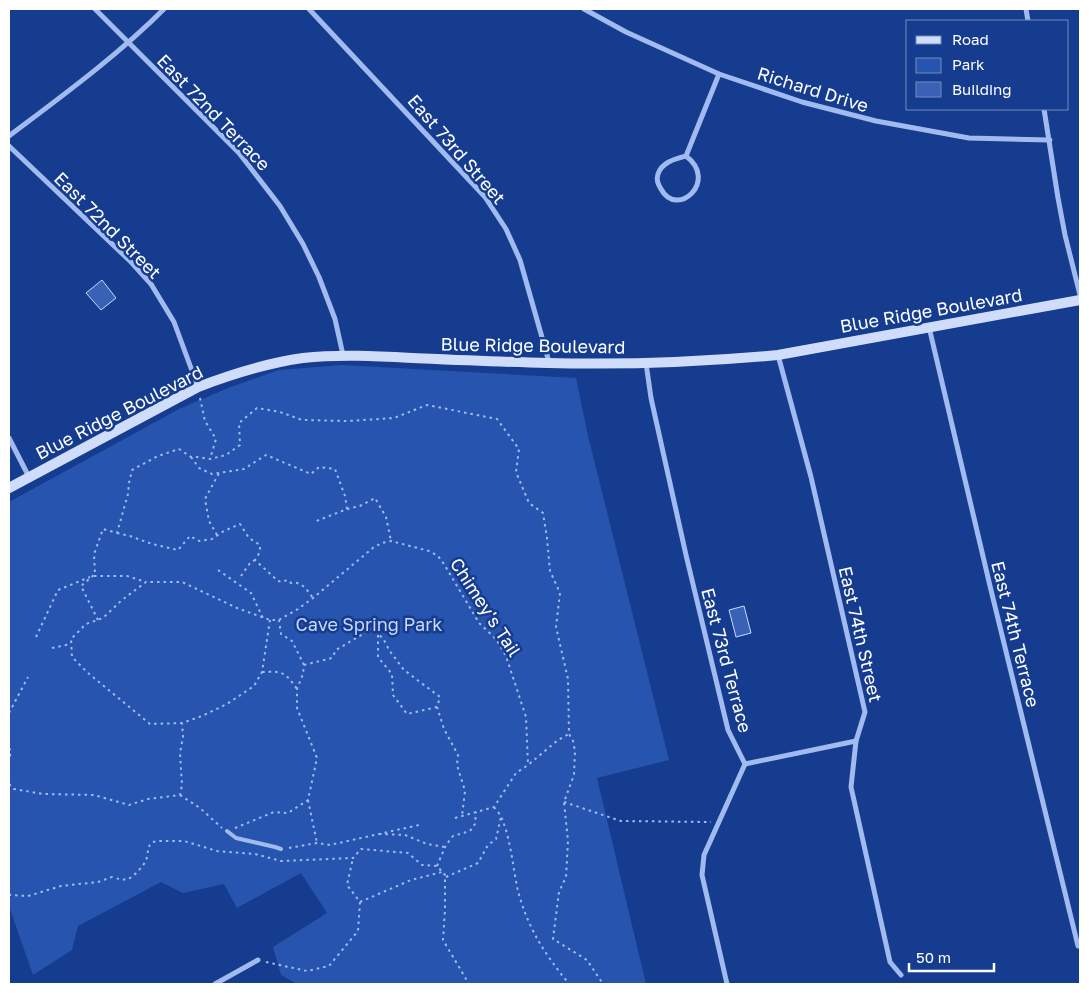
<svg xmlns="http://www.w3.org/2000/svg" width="1089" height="993" font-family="'Golos Text',sans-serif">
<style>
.green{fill:#2754ae}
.building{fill:#3962b6;stroke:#c7d9fc}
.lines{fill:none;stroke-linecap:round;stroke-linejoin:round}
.path{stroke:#a1bbf0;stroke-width:2;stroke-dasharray:2.5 4;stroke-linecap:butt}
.service{stroke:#a1bbf0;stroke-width:4}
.minor{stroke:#a1bbf0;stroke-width:5}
.secondary{stroke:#cfddfb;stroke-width:10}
.labels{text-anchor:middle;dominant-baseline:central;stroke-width:5;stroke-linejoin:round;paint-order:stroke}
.street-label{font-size:18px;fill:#fff;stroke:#153c8f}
.park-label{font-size:18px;fill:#c7d9fc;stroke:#153c8f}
</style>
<rect width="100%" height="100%" fill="#153c8f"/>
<polygon class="green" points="342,365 576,378 589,440 669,760 597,778 646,984 297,984 281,975 273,947 327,913 301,873 237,908 224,884 183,893 161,882 78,926 72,950 33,975 10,909 9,910 9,502 179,409 228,388 279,370"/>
<g class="building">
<polygon points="102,280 116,298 101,310 86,293"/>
<polygon points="744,606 751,633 736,637 729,610"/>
</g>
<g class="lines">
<g class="path">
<polyline points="200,398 205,421 216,439 210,459"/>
<polyline points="191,457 199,468 212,474 244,469 266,455 311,474 319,467 335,469 345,496 347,509 314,522"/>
<polyline points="347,509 360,506 375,498 386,517 391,541"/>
<path d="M117,533L130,536L152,544L178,550L190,536L199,541L212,539L224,531L240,524L249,538L260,545V552L255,560L278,581L282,582L287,580L291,583C302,581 307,590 313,598"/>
<polyline points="217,535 209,521 205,499 219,473"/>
<polyline points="218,570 251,593 263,618"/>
<polyline points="94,576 127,576 146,582"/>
<polyline points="241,576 250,563 255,560"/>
<polyline points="98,620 81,586 95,574 94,554 103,529 117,533 128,494 129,483 132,470 158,456 179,449 191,457 197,457 210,459 226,455 240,445 239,423 257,408 280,412 302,420 348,421 394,418 427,405 497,419 519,449 516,472 529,503 543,513 547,538 550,571 560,593 556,627 568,679 569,734 573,741 575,751 574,775 564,802 568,841 566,877 559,892 553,939 587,960 601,981 602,984"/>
<polyline points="270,620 262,672 254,686 227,704 202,716 182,723 150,724 88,673 72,657 71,639 86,624 103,618 122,600 146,582 182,582 237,608 270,620 279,620 298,609 313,598 374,547 382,543 391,541 429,551 438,556 444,564 479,623 496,639 506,656 526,717 528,765"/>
<polyline points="378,635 378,657 392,674 393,695 407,714 437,707"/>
<polyline points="36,637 58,590 90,577"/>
<polyline points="52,648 71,644"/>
<polyline points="304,665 332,658 336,650 373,628 384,640 389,650 404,670 440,697 437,707 444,729 458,755 457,765 465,791 462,816"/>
<path d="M262,672C283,671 285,672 297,689"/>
<polyline points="9,713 28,677"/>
<polyline points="9,748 11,751 9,761"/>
<polyline points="9,784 14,789 43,794 94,795 129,805 148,799 180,795 182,785 180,753 183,737 182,723"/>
<polyline points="180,795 200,808 222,828"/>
<polyline points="308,800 317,843"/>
<polyline points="564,802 621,821 711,822"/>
<path d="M494,807C497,811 501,815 502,819C511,840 513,869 518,891C528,929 545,954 569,984"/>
<polyline points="455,818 494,807 516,773 528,765 558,740 569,734"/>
<polyline points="235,828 274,812 288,813 308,800 317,758 297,708 297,689 303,674 304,665 292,641 281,634 279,620"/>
<polyline points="379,834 405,835 427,844 445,847"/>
<polyline points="289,848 317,843 330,845 419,825"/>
<polyline points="437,866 446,845 453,836 470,831 475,824 476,812"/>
<polyline points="446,877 478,863 488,845 496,839 501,817"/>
<path d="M9,894L10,895L28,896L61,886L98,882L112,877C125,881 129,881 138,871C142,867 146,862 147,857C149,849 146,850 152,842L160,841H184L217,851L255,854L281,861L353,858L361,849L408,853L422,865L437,866L445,875V910L443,940L469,984"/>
<polyline points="360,902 411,880 442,872"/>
<polyline points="266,962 307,971 329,966 358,931 360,902 347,885 353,858"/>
</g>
<polyline class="service" points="227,831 236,838 275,847 281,849"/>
<g class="minor">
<polyline points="95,9 239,153 280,206 303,244 319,277 335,319 343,355"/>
<polyline points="309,9 485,197 506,229 520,260 549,362"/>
<polyline points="584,9 626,32 719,74 802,102 876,121 969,138 1050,140"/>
<polyline points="1026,9 1028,21"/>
<polyline points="1044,109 1058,198 1065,235 1080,295"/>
<path d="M9,136C62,96 117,56 164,9"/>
<polyline points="9,146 131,262 151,284 174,322 198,387"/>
<path d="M686,156C719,181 677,219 661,189C658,184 656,180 658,174C662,162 675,159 686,156L719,74"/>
<polyline points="929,327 990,586 1078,946"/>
<polyline points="778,355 811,477 865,712 856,741 851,787 890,962 901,975"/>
<polyline points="646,363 651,398 686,555 728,730 745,764 704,855 702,875 727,984"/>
<polyline points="9,438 29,477"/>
<polyline points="745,764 856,741"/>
<polyline points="215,984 258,960"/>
</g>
<path class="secondary" d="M9,488L198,387C232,374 267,363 303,358C339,354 376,356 412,358C458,360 503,362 548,363C625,365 702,362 778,355L1080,300"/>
</g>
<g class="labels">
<g class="street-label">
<text transform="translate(813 89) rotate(17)">Richard Drive</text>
<text transform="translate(214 112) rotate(46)">East 72nd Terrace</text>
<text transform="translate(457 149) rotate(49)">East 73rd Street</text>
<text transform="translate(108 225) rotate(45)">East 72nd Street</text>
<text transform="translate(931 310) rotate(-10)">Blue Ridge Boulevard</text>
<text transform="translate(533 345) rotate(1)">Blue Ridge Boulevard</text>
<text transform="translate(119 412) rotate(-27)">Blue Ridge Boulevard</text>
<text transform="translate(486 607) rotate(57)">Chimey's Tail</text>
<text transform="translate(861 634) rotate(77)">East 74th Street</text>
<text transform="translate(1016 634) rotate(76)">East 74th Terrace</text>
<text transform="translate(727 660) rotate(75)">East 73rd Terrace</text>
</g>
<g class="park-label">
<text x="369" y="624">Cave Spring Park</text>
</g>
</g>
<rect width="1089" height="993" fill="none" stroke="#ffffff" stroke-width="20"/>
<rect x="906" y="20" width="162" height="90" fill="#153c8f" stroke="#738abc"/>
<rect x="916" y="36" width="25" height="8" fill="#cfddfb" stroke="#738abc"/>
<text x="952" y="45" font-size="15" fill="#ffffff">Road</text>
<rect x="916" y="58" width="25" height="15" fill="#2754ae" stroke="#738abc"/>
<text x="952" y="70" font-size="15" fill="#ffffff">Park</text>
<rect x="916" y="82" width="25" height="15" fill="#3962b6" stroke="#738abc"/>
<text x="952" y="95" font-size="15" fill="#ffffff">Building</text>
<path d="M909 963v8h85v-8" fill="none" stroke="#ffffff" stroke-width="2.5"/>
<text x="916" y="963" font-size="15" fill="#ffffff" stroke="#153c8f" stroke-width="4" paint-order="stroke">50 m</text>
</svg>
